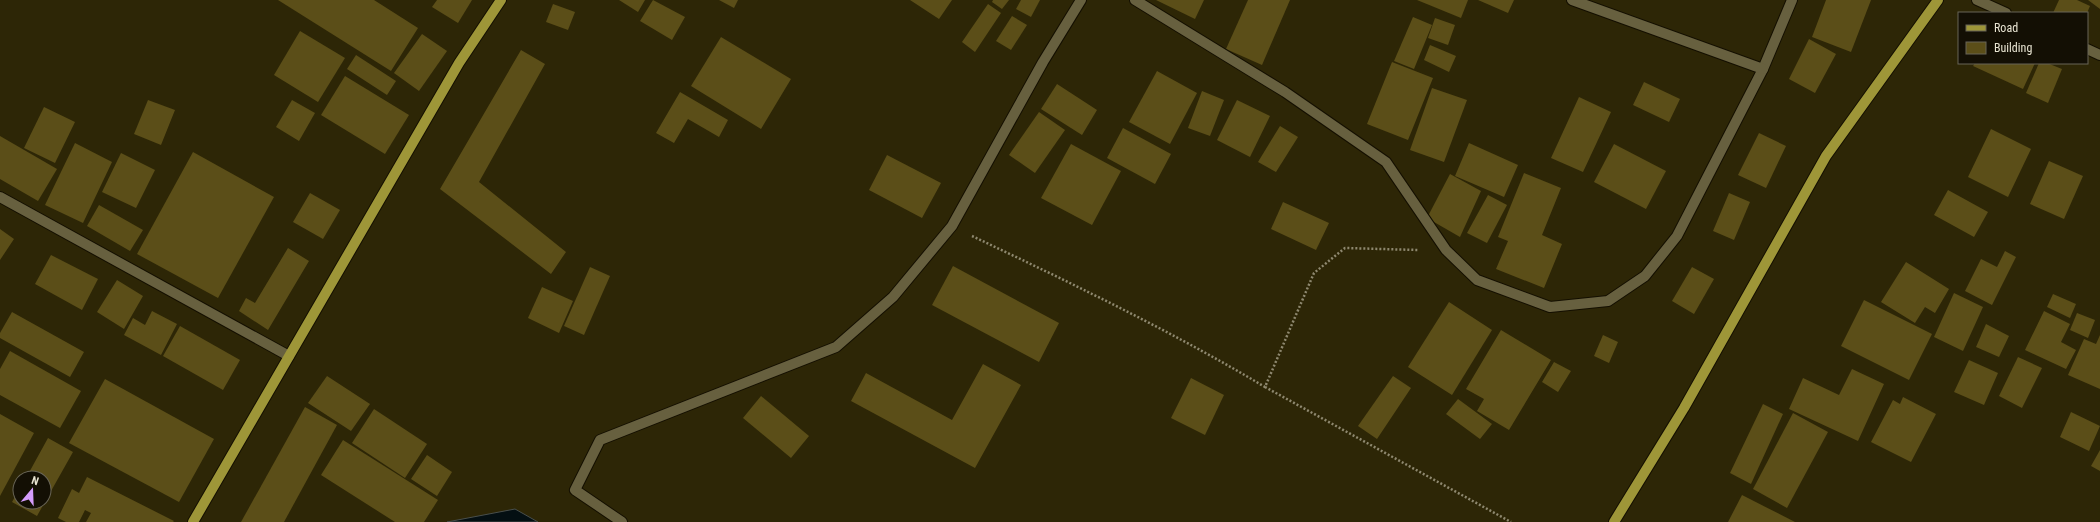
<svg xmlns="http://www.w3.org/2000/svg" width="2100" height="522" font-family="'Roboto Condensed',sans-serif">
<style>
.water{fill:#040f12;stroke:#494f4c}
.building{fill:#5b4e18}
.lines{fill:none;stroke-linecap:round;stroke-linejoin:round}
.street-casing{stroke:#140f00;stroke-width:12}
.primary-casing{stroke:#140f00;stroke-width:12}
.path{stroke:#8e886f;stroke-width:2.5;stroke-dasharray:2 2;stroke-linecap:butt}
.street{stroke:#67603f;stroke-width:10}
.primary{stroke:#9e9638;stroke-width:10}
</style>
<rect width="100%" height="100%" fill="#2d2606"/>
<polygon class="water" points="515,509 538,522 447,522"/>
<g class="building">
<polygon points="278,0 374,0 418,28 391,71"/>
<polygon points="437,0 472,0 458,23 432,7"/>
<polygon points="619,0 645,0 638,12"/>
<polygon points="653,0 685,17 672,40 640,21"/>
<polygon points="719,0 738,0 734,8"/>
<polygon points="910,0 952,0 939,19"/>
<polygon points="993,0 1009,0 1002,9 992,2"/>
<polygon points="1021,0 1040,0 1031,17 1016,9"/>
<polygon points="1156,0 1204,0 1195,19"/>
<polygon points="1248,0 1290,0 1262,65 1226,49"/>
<polygon points="1417,0 1468,0 1461,18"/>
<polygon points="1478,0 1514,0 1508,13"/>
<polygon points="1826,0 1871,0 1851,52 1812,37"/>
<polygon points="2059,0 2077,0 2090,6 2087,13 2053,13"/>
<polygon points="2088,0 2100,0 2100,9"/>
<polygon points="553,4 575,12 568,30 546,22"/>
<polygon points="988,4 1001,13 975,52 962,42"/>
<polygon points="1012,16 1027,25 1011,50 996,41"/>
<polygon points="1413,17 1432,25 1414,69 1394,61"/>
<polygon points="1435,18 1455,25 1448,45 1428,38"/>
<polygon points="300,31 345,58 318,102 274,75"/>
<polygon points="422,34 447,51 419,91 394,73"/>
<polygon points="721,37 791,79 761,129 691,86"/>
<polygon points="1809,39 1836,54 1815,93 1789,79"/>
<polygon points="1430,45 1456,56 1449,72 1424,60"/>
<polygon points="521,50 545,64 479,182 566,252 551,274 440,189"/>
<polygon points="356,55 396,81 387,95 347,69"/>
<polygon points="1392,62 1433,78 1408,140 1367,124"/>
<polygon points="1975,63 2035,63 2023,89 1973,66"/>
<polygon points="2039,63 2047,63 2062,69 2048,103 2026,93"/>
<polygon points="1157,71 1197,93 1170,144 1129,122"/>
<polygon points="345,76 409,115 385,154 321,115"/>
<polygon points="1644,82 1680,99 1669,122 1633,105"/>
<polygon points="1057,84 1097,110 1082,135 1041,109"/>
<polygon points="1432,88 1467,100 1444,162 1410,150"/>
<polygon points="1202,91 1224,100 1210,136 1188,128"/>
<polygon points="680,92 728,120 719,137 688,119 674,143 656,133"/>
<polygon points="1579,97 1611,112 1583,172 1551,158"/>
<polygon points="148,100 175,110 161,145 134,134"/>
<polygon points="292,100 315,113 299,141 276,127"/>
<polygon points="1237,100 1270,116 1250,157 1217,140"/>
<polygon points="44,107 75,122 55,163 24,148"/>
<polygon points="1039,112 1065,130 1035,173 1009,155"/>
<polygon points="1280,126 1298,137 1276,172 1258,162"/>
<polygon points="1123,128 1171,154 1155,184 1107,158"/>
<polygon points="1991,129 2031,149 2008,197 1968,177"/>
<polygon points="1759,133 1786,146 1766,188 1738,175"/>
<polygon points="0,136 57,169 38,201 0,179"/>
<polygon points="75,143 112,162 83,223 45,205"/>
<polygon points="1469,143 1518,165 1504,197 1455,176"/>
<polygon points="1071,144 1121,171 1092,225 1041,198"/>
<polygon points="1614,144 1666,171 1646,209 1594,182"/>
<polygon points="193,152 274,197 218,298 137,254"/>
<polygon points="121,153 155,170 136,208 102,192"/>
<polygon points="887,155 941,183 922,218 869,190"/>
<polygon points="2049,161 2083,176 2064,219 2030,204"/>
<polygon points="1524,173 1561,188 1542,235 1562,244 1544,288 1496,269 1508,241 1498,237"/>
<polygon points="1450,174 1481,191 1460,237 1427,218"/>
<polygon points="1948,190 1988,212 1974,237 1934,215"/>
<polygon points="310,193 340,210 323,239 293,222"/>
<polygon points="1729,193 1750,202 1734,240 1713,231"/>
<polygon points="1488,195 1507,205 1487,243 1467,233"/>
<polygon points="1283,202 1329,223 1316,250 1271,229"/>
<polygon points="99,205 143,230 130,251 87,226"/>
<polygon points="0,229 14,239 0,260"/>
<polygon points="288,248 309,261 268,330 239,311 246,298 255,303"/>
<polygon points="2005,251 2016,257 1992,305 1965,291 1981,259 1997,267"/>
<polygon points="51,255 98,279 82,310 35,284"/>
<polygon points="1906,262 1949,289 1935,313 1925,307 1915,323 1881,302"/>
<polygon points="953,266 1059,323 1039,362 932,305"/>
<polygon points="590,267 610,276 584,335 564,326"/>
<polygon points="1692,267 1714,279 1694,314 1672,301"/>
<polygon points="117,280 143,296 124,329 97,312"/>
<polygon points="542,287 573,301 559,333 528,318"/>
<polygon points="1954,293 1983,307 1963,351 1934,337"/>
<polygon points="2053,294 2076,304 2070,318 2047,307"/>
<polygon points="1864,300 1932,334 1909,380 1841,346"/>
<polygon points="1449,302 1492,330 1452,395 1408,367"/>
<polygon points="152,311 177,324 161,355 124,335 133,318 145,325"/>
<polygon points="2044,311 2070,324 2061,342 2076,350 2066,369 2025,350"/>
<polygon points="12,312 84,352 70,377 0,338 0,333"/>
<polygon points="2077,313 2095,320 2088,338 2070,330"/>
<polygon points="1986,324 2009,336 1999,357 1976,347"/>
<polygon points="180,326 240,360 223,390 163,356"/>
<polygon points="1501,330 1551,360 1509,430 1477,411 1484,399 1466,389"/>
<polygon points="1603,335 1618,342 1609,363 1594,356"/>
<polygon points="2100,335 2100,389 2068,375 2084,339 2096,344"/>
<polygon points="10,351 81,391 60,428 0,395 0,369"/>
<polygon points="2018,357 2042,368 2022,408 1999,396"/>
<polygon points="1969,360 1998,373 1984,405 1954,392"/>
<polygon points="1554,362 1571,371 1558,392 1542,382"/>
<polygon points="983,364 1021,385 975,468 851,401 866,373 952,420"/>
<polygon points="1852,369 1884,384 1858,441 1789,409 1803,378 1839,395"/>
<polygon points="327,376 370,404 351,431 308,403"/>
<polygon points="1393,376 1411,388 1377,439 1358,426"/>
<polygon points="1191,378 1224,395 1205,435 1171,418"/>
<polygon points="105,379 214,439 179,502 69,443"/>
<polygon points="761,396 809,436 791,458 743,418"/>
<polygon points="1903,397 1936,414 1911,462 1871,442 1893,400 1900,404"/>
<polygon points="1458,399 1492,424 1480,439 1446,414"/>
<polygon points="1763,404 1783,414 1751,484 1730,473"/>
<polygon points="305,407 337,425 284,522 241,522"/>
<polygon points="374,409 427,444 405,478 352,443"/>
<polygon points="2071,412 2100,426 2089,451 2060,437"/>
<polygon points="1793,413 1828,432 1787,508 1753,489"/>
<polygon points="0,414 34,433 0,496"/>
<polygon points="48,438 73,452 37,516 12,502 20,488 20,502 44,502 44,478 26,478"/>
<polygon points="343,440 438,500 424,522 395,522 321,475"/>
<polygon points="2100,450 2100,471 2091,466"/>
<polygon points="427,455 452,472 437,496 411,479"/>
<polygon points="87,477 174,521 173,522 86,522 91,513 85,510 79,522 66,522 58,518 72,489 79,493"/>
<polygon points="1742,495 1795,522 1728,522"/>
</g>
<g class="lines">
<g class="street-casing">
<g id="street">
<polyline points="1135,0 1285,92 1386,162 1446,250 1477,280 1550,307 1608,301 1645,276 1677,236 1763,69 1792,0"/>
<polyline points="1572,0 1763,69"/>
<polyline points="1977,0 2006,13"/>
<polyline points="2087,49 2100,55"/>
<polyline points="0,197 289,356"/>
<polyline points="622,522 575,490 600,440 836,347 893,297 952,226 1043,62 1081,0"/>
</g>
</g>
<g class="primary-casing">
<g id="primary">
<polyline points="193,522 459,63 501,0"/>
<polyline points="1614,522 1684,408 1826,156 1938,0"/>
</g>
</g>
<g class="path">
<path d="M972,236C1071,283 1171,331 1265,387L1314,273L1345,248L1418,250"/>
<polyline points="1265,387 1511,522"/>
</g>
<use href="#street" class="street"/>
<use href="#primary" class="primary"/>
</g>
<rect x="1958" y="12" width="130" height="52" fill="#130f04" stroke="#696557"/>
<rect x="1966" y="25" width="20" height="6" fill="#9e9638" stroke="#696557"/>
<text x="1994" y="32" font-size="12" fill="#e9e5d3">Road</text>
<rect x="1966" y="42" width="20" height="12" fill="#5b4e18" stroke="#696557"/>
<text x="1994" y="52" font-size="12" fill="#e9e5d3">Building</text>
<g transform="translate(32 490) rotate(19)"><circle r="19" fill="#130f04" stroke="#696557"/>
<path d="M0-3L7 15L0 10L-7 15Z" fill="#d49cfc"/>
<text y="-6" font-size="11" font-weight="bold" text-anchor="middle" fill="#e9e5d3">N</text>
</g>
</svg>
